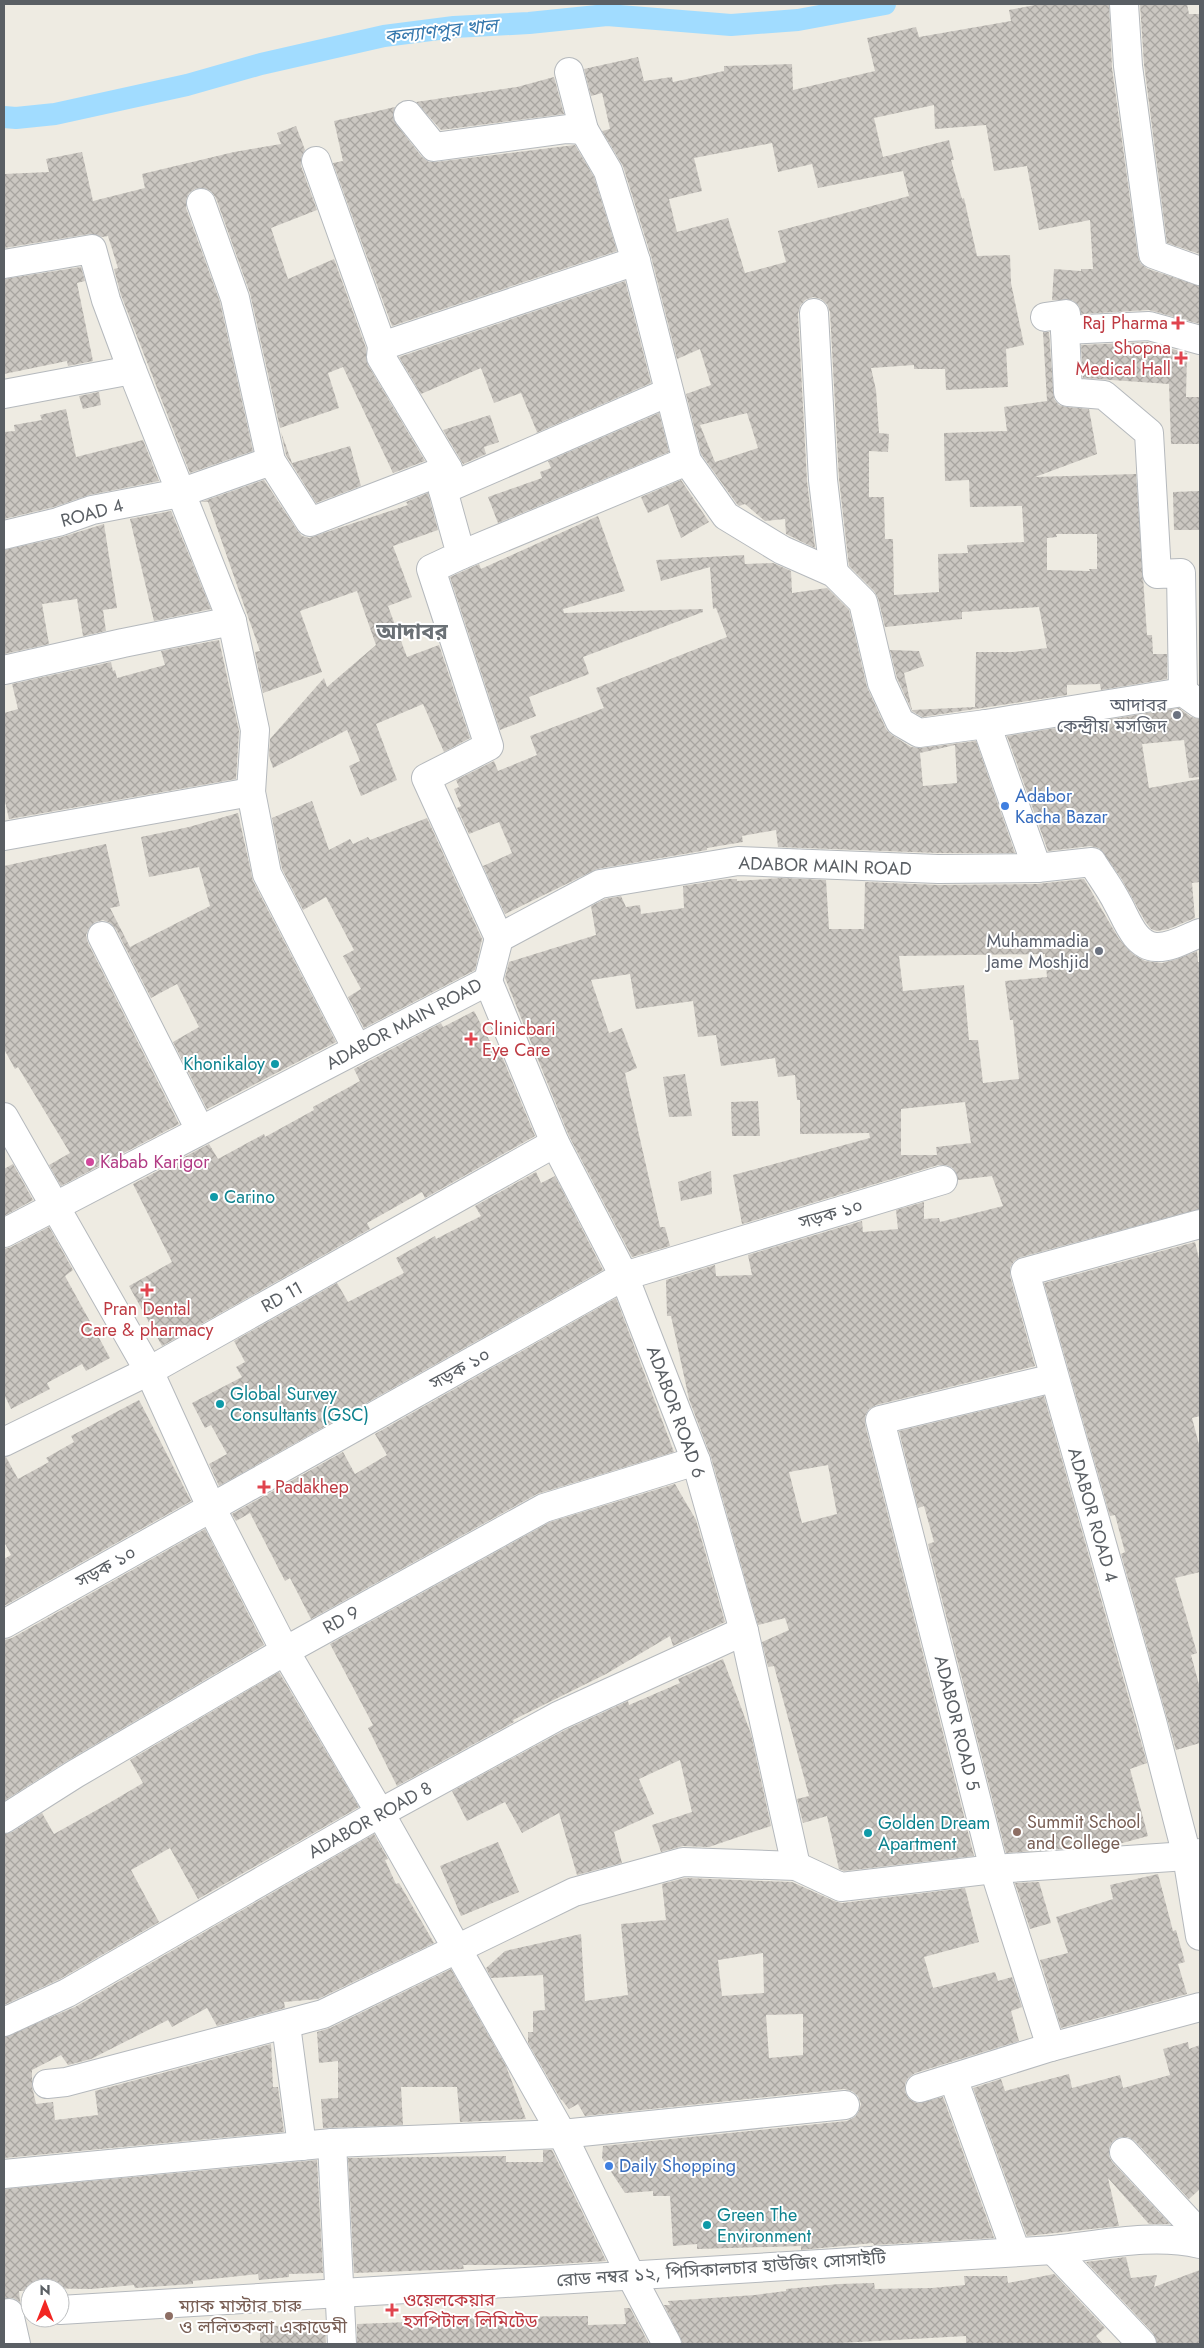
<svg xmlns="http://www.w3.org/2000/svg" width="1204" height="2348" font-family="Jost,'Noto Sans Bengali',sans-serif">
<style>
.lines{fill:none;stroke-linecap:round;stroke-linejoin:round}
.canal{stroke:#a1dcff;stroke-width:22}
.building{fill:url(#building-cross-hatch);fill-rule:evenodd}
.minor-casing{stroke:#b5b9bd;stroke-width:30}
.minor{stroke:#fff;stroke-width:28}
.health-dot{fill:#e0444e;stroke:#fff;stroke-width:2}
.worship-dot{fill:#6b7280;stroke:#fff;stroke-width:2}
.shop-dot{fill:#3f7fe0;stroke:#fff;stroke-width:2}
.culture-dot{fill:#0f9aa8;stroke:#fff;stroke-width:2}
.hotel-dot{fill:#d1479c;stroke:#fff;stroke-width:2}
.education-dot{fill:#8d6e63;stroke:#fff;stroke-width:2}
.labels{text-anchor:middle;dominant-baseline:central;stroke-width:4;stroke-linejoin:round;paint-order:stroke}
.health-label{font-size:18px;fill:#be3a42;stroke:#fff;text-anchor:start}
.street-label{font-size:18px;fill:#5a5f64;stroke:#fff}
.worship-label{font-size:18px;fill:#5b616d;stroke:#fff;text-anchor:end}
.shop-label{font-size:18px;fill:#366cbe;stroke:#fff;text-anchor:start}
.culture-label{font-size:18px;fill:#0d838f;stroke:#fff;text-anchor:start}
.hotel-label{font-size:18px;fill:#b23c85;stroke:#fff;text-anchor:start}
.education-label{font-size:18px;fill:#785e54;stroke:#fff;text-anchor:start}
.water-label{font-size:19px;font-style:italic;fill:#3678ad;stroke:#fff}
.district-label{font-size:22px;font-weight:bold;fill:#6b7176;stroke:#fff}
</style>
<defs>
<pattern id="building-cross-hatch" width="8" height="8" patternUnits="userSpaceOnUse" patternTransform="scale(1.25)"><rect width="8" height="8" fill="#cbc7c1"/><path d="M0 0l8 8M0 8l8-8" fill="none" stroke="#a8a5a0"/></pattern>
</defs>
<rect width="100%" height="100%" fill="#eeebe2"/>
<g class="lines">
<polyline class="canal" points="4,117 16,118 55,114 187,85 261,64 384,36 454,27 529,23 607,15 731,25 798,20 885,4"/>
</g>
<g class="building">
<path d="M1040,4H1109L1112,68L1138,257L1141,264L1148,269L1200,286V324L1149,310L1081,314L1079,306L1072,300H1052L1054,269L1081,271V269H1093L1090,220L1039,230L1027,166L994,171L986,125L935,129L934,105L874,118L883,157L949,140L954,160H951L962,199L964,198L977,256L1010,255L1011,283L1024,345L1006,349L1008,387L946,390L945,369H914V365L871,368L876,390L879,433L889,434L888,452L869,451V497H884L885,539H893L894,595L939,592L938,554L968,553L967,545L1024,542L1022,506L970,507L969,480L945,481L944,433L1007,431L1004,407L1047,401L1043,332H1049L1054,399L1059,405L1066,407L1089,409L1097,454L1035,477L1136,474L1147,635H1152L1153,654H1167V679L1101,690L1100,684L1067,685V695L922,717L912,711L897,678L890,650L919,651L924,666L904,673L912,710L975,707L976,652H1013L1047,648L1039,607L962,612V619L885,627L878,598L874,591L849,566L839,479L830,312L827,304L821,299L813,297L805,300L800,306L798,314L807,481L815,548L786,534L785,519L765,521L745,504L739,506L737,504L701,454L686,394L711,385L700,349L677,359L651,256L623,166L602,131L610,129L602,93L591,96L584,69L638,57L644,81L672,77L673,82L724,71V66L792,64L793,90L875,71L867,38L916,27L919,37L1011,21L1009,10ZM772,143L778,172L812,164L818,188L903,171L909,196L778,231L786,262L745,273L728,218L677,232L669,199L702,191L694,158ZM747,413L758,448L715,462L700,425ZM1056,534H1097V569H1089L1090,571L1047,570V538L1057,537Z"/>
<polygon points="1140,4 1187,4 1189,14 1199,14 1200,254 1167,243 1144,64"/>
<polygon points="554,77 564,114 441,130 416,102 517,87"/>
<polygon points="395,107 393,117 396,124 422,157 429,162 436,162 575,145 594,177 617,251 392,326 333,163 343,161 334,121"/>
<polygon points="296,126 305,150 301,158 301,166 317,210 271,228 288,279 334,259 366,348 368,365 425,461 393,473 343,367 328,373 339,408 280,428 250,293 216,198 211,191 203,188 195,189 189,193 186,200 186,208 220,302 253,451 190,473 121,295 114,269 118,268 108,236 102,237 89,234 4,248 4,174 49,172 46,159 82,152 93,201 145,188 142,174 234,152 281,144 277,133"/>
<polygon points="81,267 85,281 77,283 93,361 68,366 67,361 4,374 4,279"/>
<polygon points="625,281 651,383 536,433 537,432 521,393 494,403 481,368 421,394 399,357"/>
<polygon points="1147,342 1187,353 1186,397 1200,397 1200,444 1171,444 1169,384 1083,378 1081,345"/>
<polygon points="99,392 101,405 83,409 79,396"/>
<polygon points="66,409 76,457 143,440 159,481 89,495 54,507 4,519 4,432 15,431 14,425 42,420 40,415"/>
<polygon points="659,413 669,452 498,523 488,497 542,478 540,472 551,468 548,461"/>
<polygon points="490,415 499,442 484,447 486,454 463,464 443,430"/>
<polygon points="281,432 292,463 350,446 361,486 316,503 286,455"/>
<polygon points="264,480 297,530 302,536 309,538 408,505 406,502 428,493 438,530 393,546 412,597 388,606 407,657 439,645 470,738 444,752 423,704 376,724 397,780 361,796 349,766 360,761 347,730 273,768 269,756 270,739 324,678 327,687 376,645 357,591 300,611 322,672 263,693 255,652 260,651 208,502 201,502"/>
<polygon points="681,480 709,522 681,538 668,504 648,513 641,497"/>
<polygon points="1200,491 1200,530 1174,530 1173,492"/>
<polygon points="171,511 211,609 154,621 130,519"/>
<polygon points="598,516 625,591 563,609 564,613 703,609 703,612 583,657 589,674 529,697 536,716 500,730 450,577 479,564 481,569"/>
<polygon points="104,524 117,608 103,610 106,631 83,636 77,599 42,604 49,644 4,654 4,550 62,537"/>
<path d="M744,555L745,564L773,563L791,571L792,593L827,588L849,610L867,687L886,729L892,735L911,747L920,748L976,741L1015,853H938L778,847L776,830L742,836L743,842L707,848V850L597,869L505,914L483,866L512,853L499,822L469,834L457,808L461,806L454,789L459,787L456,780L494,761L498,771L537,755L530,736L604,708L596,688L727,637L716,608L713,609L710,567L661,581L656,560ZM955,745L957,783L923,786L920,753Z"/>
<polygon points="219,640 239,731 236,779 9,819 4,797 4,713 18,709 12,684 111,662 113,671 115,670 117,678 165,665 161,651"/>
<polygon points="1179,708 1191,717 1200,719 1200,777 1189,778 1184,740 1142,744 1149,788 1200,779 1200,882 1192,883 1195,918 1168,929 1157,931 1151,929 1145,921 1121,878 1099,848 1090,846 1048,851 1007,736"/>
<polygon points="312,801 329,850 350,839 353,844 368,837 370,840 427,818 482,939 475,970 364,1028 348,997 361,989 343,956 354,950 326,897 303,910 282,869 272,818"/>
<polygon points="238,813 253,881 336,1042 207,1109 173,1042 199,1027 177,984 151,998 116,929 110,923 103,920 95,922 89,928 86,935 88,943 179,1124 61,1186 49,1165 70,1153 18,1067 15,1069 4,1049 4,866 106,844 120,906 110,908 130,947 210,906 199,867 149,877 141,837 189,827"/>
<path d="M782,878L826,880L829,929H864L865,882L938,885L1037,884L1084,879L1119,939L1134,955L1145,961L1162,963L1177,959L1197,951L1198,962H1200V1209L1021,1257L1014,1261L1010,1268V1276L1035,1366L876,1405L869,1409L865,1416V1424L974,1856L844,1871L839,1869L827,1816L803,1823L797,1799L809,1796L774,1666L768,1667L762,1642L789,1630L785,1618L758,1625L711,1457L689,1399L671,1316H667L666,1280L715,1265L716,1276L752,1275L748,1255L862,1221L863,1232L898,1229L896,1210L924,1202V1219L939,1218L940,1222L1003,1206L992,1176L958,1180L953,1168L946,1165H938L742,1224L733,1175L870,1138L869,1133L800,1134V1100H797L795,1075L778,1077L775,1058L721,1066L716,1035L698,1037L693,1001L636,1009L630,974L591,980L609,1033L622,1028L637,1068L625,1073L660,1227H665L670,1246L632,1257L569,1136L505,978L509,962L596,935L591,906L605,899L621,896L626,907L640,905L641,914L684,908L683,886L727,879H737V881ZM1045,954L1047,977L1005,981L1010,1020H1013L1019,1079L983,1083L978,1040H969L964,985L903,991L899,956ZM965,1102L971,1143L936,1147L937,1155H901V1109ZM828,1465L837,1514L802,1523L789,1472Z"/>
<polygon points="474,1011 497,1055 501,1054 535,1136 425,1198 422,1192 367,1223 370,1229 162,1346 129,1286 172,1262 133,1184 209,1144 218,1159 264,1134 265,1137 314,1110 313,1107 360,1081 354,1069 441,1023 443,1027"/>
<polygon points="685,1074 692,1116 669,1117 663,1077"/>
<polygon points="758,1101 760,1136 732,1136 731,1102"/>
<polygon points="13,1164 33,1200 4,1216 4,1169"/>
<polygon points="711,1171 712,1194 681,1201 678,1182"/>
<polygon points="536,1172 541,1183 555,1176 603,1270 219,1486 209,1464 227,1454 211,1425 205,1428 192,1403 242,1377 236,1367 245,1362 234,1341 337,1283 348,1302 404,1273 396,1258 435,1236 436,1239 481,1216 475,1206"/>
<polygon points="49,1227 73,1270 65,1276 110,1358 86,1371 82,1364 47,1383 50,1389 11,1409 4,1394 4,1249 11,1247"/>
<polygon points="1195,1242 1200,1263 1200,1416 1192,1418 1200,1448 1200,1572 1175,1578 1197,1653 1191,1655 1200,1688 1200,1743 1176,1750 1121,1554 1125,1552 1115,1515 1110,1516 1044,1283"/>
<polygon points="616,1298 674,1452 537,1494 311,1619 290,1578 285,1581 250,1513 236,1521 232,1514 343,1452 355,1474 387,1455 375,1434"/>
<polygon points="1044,1396 1147,1763 1130,1769 1148,1836 1115,1845 1006,1853 928,1544 934,1542 924,1506 918,1508 899,1431"/>
<polygon points="139,1400 191,1501 4,1606 4,1559 11,1555 4,1542 4,1458 6,1457 18,1479 49,1462 46,1458 74,1442 71,1436"/>
<polygon points="675,1484 696,1520 725,1622 677,1644 673,1646 670,1636 606,1674 513,1720 514,1722 397,1786 368,1728 373,1725 330,1644 550,1522"/>
<polygon points="205,1529 264,1645 67,1761 4,1801 4,1640 12,1638"/>
<polygon points="723,1659 751,1734 771,1826 709,1847 683,1846 661,1852 652,1825 692,1812 680,1760 639,1779 654,1814 614,1832 622,1863 577,1875 559,1813 522,1833 505,1802 467,1821 452,1791 565,1730 628,1701 629,1705 680,1683 678,1679"/>
<polygon points="279,1672 359,1807 198,1899 170,1848 131,1870 159,1922 60,1979 4,2005 4,1834 12,1832 42,1813 54,1834 104,1806 143,1783 130,1760"/>
<polygon points="374,1834 388,1859 385,1860 396,1884 399,1883 434,1943 318,1999 284,2002 285,2008 217,2026 207,2008 172,2027 168,2020 91,2059 68,2065 61,2055 32,2070 32,2086 36,2104 53,2102 55,2120 98,2115 95,2091 271,2044 273,2087 278,2087 284,2132 4,2158 4,2037 75,2007"/>
<polygon points="498,1842 519,1892 461,1916 440,1866"/>
<polygon points="1158,1874 1173,1931 1176,1930 1185,1962 1178,1964 1187,1994 1061,2028 1040,1960 1068,1953 1056,1917 1113,1899 1110,1885"/>
<path d="M685,1878L792,1882L834,1901L842,1903L965,1888L979,1942L924,1957L933,1988L995,1972L998,1981L1012,1977L1022,2007L1011,2011L1019,2041L915,2073L908,2078L905,2084V2092L909,2099L917,2103L943,2097L994,2238L874,2245L873,2243L801,2250V2246L697,2249V2244L673,2246L670,2196H653V2191L625,2193L602,2158L603,2146L847,2121L855,2117L859,2111L861,2104L858,2096L852,2091L844,2089L585,2116L578,2104L569,2109L562,2100H561L528,2043V2032H533V2011L545,2010L543,1975L491,1978L486,1968L505,1951L581,1934L585,2001L628,1995L621,1924L666,1920L662,1884ZM763,1953L764,1993L722,1996L718,1960ZM803,2014V2055L769,2058L766,2015Z"/>
<polygon points="1039,1882 1051,1923 1030,1929 1015,1883"/>
<polygon points="451,1969 506,2066 526,2119 460,2122 457,2087 401,2087 403,2125 323,2128 321,2099 338,2098 338,2061 319,2063 317,2032 330,2028"/>
<polygon points="1188,2042 1189,2049 1200,2045 1200,2189 1189,2199 1135,2141 1128,2137 1120,2137 1113,2141 1109,2148 1109,2156 1112,2162 1170,2224 1149,2224 1108,2178 1119,2226 1027,2236 973,2088 1001,2079 1005,2091 1069,2074 1072,2088 1120,2075 1123,2088 1170,2075 1163,2049"/>
<polygon points="543,2150 552,2150 606,2261 541,2265 463,2265 464,2269 354,2273 348,2158 506,2156 506,2162 543,2162"/>
<polygon points="317,2160 323,2273 289,2274 289,2277 259,2280 258,2274 193,2281 193,2284 135,2288 134,2285 91,2289 30,2288 30,2291 19,2291 20,2302 13,2298 4,2299 4,2189"/>
<polygon points="1126,2257 1131,2278 1157,2275 1154,2287 1200,2270 1200,2344 1157,2344 1153,2333 1086,2262"/>
<polygon points="1054,2274 1105,2328 1096,2336 1103,2344 966,2344 966,2336 822,2344 683,2344 664,2305 670,2305 668,2301 755,2295 786,2291 786,2289 839,2284 874,2283 875,2289 932,2288 965,2285 964,2276 1007,2276 1008,2283"/>
<polygon points="624,2308 630,2308 649,2344 357,2344 357,2324 410,2322 411,2328 450,2326 450,2320 492,2317 588,2316 588,2325 626,2324"/>
<polygon points="320,2323 320,2325 325,2325 326,2344 260,2344 260,2327"/>
</g>
<g class="lines">
<g class="minor-casing">
<g id="minor">
<polyline points="1124,4 1128,66 1153,254 1200,271"/>
<polyline points="569,72 584,130 608,171 636,261 687,461 726,516 782,550 834,573 863,602 882,683 900,722 919,733 986,724 1183,692 1200,704"/>
<polyline points="408,115 434,147 567,129 584,130"/>
<polyline points="316,161 382,346 381,357 448,469 443,490 461,555 431,569 489,746 426,778 499,938"/>
<polyline points="201,203 235,298 271,461 310,522 448,469"/>
<polyline points="4,264 92,249 106,300 132,370 232,621 255,730 251,792 267,874 357,1049"/>
<polyline points="814,313 823,480 834,573"/>
<polyline points="1045,317 1066,314 1065,330 1149,326 1200,340"/>
<polyline points="1065,330 1068,392 1104,395 1149,433 1157,574 1181,573 1183,692"/>
<polyline points="382,346 636,261"/>
<polyline points="4,394 132,370"/>
<polyline points="443,490 669,392"/>
<polyline points="4,535 58,522 92,510 180,493 271,461"/>
<polyline points="461,555 687,461"/>
<polyline points="4,670 123,643 232,621"/>
<polyline points="986,724 1037,868"/>
<polyline points="4,836 251,792"/>
<polyline points="102,936 200,1130"/>
<polyline points="488,981 555,1143 624,1276 696,1461 744,1631 796,1866"/>
<polyline points="4,1117 149,1371 212,1509 285,1651 380,1813 562,2134 631,2276 667,2344"/>
<polyline points="1200,1224 1025,1272 1152,1721 1187,1856 1200,1936"/>
<path d="M4,1233L488,981L499,938L600,884L738,861L938,869L1037,868L1092,862C1100,875 1110,888 1117,902C1126,917 1134,946 1156,947C1171,948 1187,938 1200,933"/>
<polyline points="4,1442 149,1371 555,1143"/>
<polyline points="4,1624 624,1276 943,1180"/>
<polyline points="4,1819 75,1774 285,1651 544,1508 696,1461"/>
<polyline points="4,2022 67,1993 380,1813 558,1716 744,1631"/>
<polyline points="286,2025 302,2146"/>
<polyline points="1051,2047 994,1869 880,1420 1054,1378"/>
<polyline points="953,2078 1016,2252"/>
<polyline points="47,2084 66,2082 323,2014 574,1892 683,1862 796,1866 841,1887 994,1869 1187,1856 1200,1853"/>
<polyline points="920,2088 1051,2047 1200,2007"/>
<polyline points="332,2143 342,2344"/>
<polyline points="1124,2152 1200,2234"/>
<polyline points="4,2174 332,2143 562,2134 845,2105"/>
<polyline points="1053,2250 1142,2344"/>
<path d="M60,2310L1053,2250C1101,2245 1153,2233 1200,2244"/>
<polyline points="9,2313 16,2344"/>
</g>
</g>
<use href="#minor" class="minor"/>
</g>
<g class="health-dot">
<path d="M1175.5 315.5h5v5h5v5h-5v5h-5v-5h-5v-5h5z"/>
<path d="M1178.5 350.5h5v5h5v5h-5v5h-5v-5h-5v-5h5z"/>
<path d="M468.5 1031.5h5v5h5v5h-5v5h-5v-5h-5v-5h5z"/>
<path d="M144.5 1282.5h5v5h5v5h-5v5h-5v-5h-5v-5h5z"/>
<path d="M261.5 1479.5h5v5h5v5h-5v5h-5v-5h-5v-5h5z"/>
<path d="M389.5 2302.5h5v5h5v5h-5v5h-5v-5h-5v-5h5z"/>
</g>
<g class="worship-dot">
<circle cx="1177" cy="715" r="5"/>
<circle cx="1099" cy="951" r="5"/>
</g>
<g class="shop-dot">
<circle cx="1005" cy="806" r="5"/>
<circle cx="609" cy="2166" r="5"/>
</g>
<g class="culture-dot">
<circle cx="275" cy="1064" r="5"/>
<circle cx="214" cy="1197" r="5"/>
<circle cx="220" cy="1404" r="5"/>
<circle cx="868" cy="1833" r="5"/>
<circle cx="707" cy="2225" r="5"/>
</g>
<circle class="hotel-dot" cx="90" cy="1162" r="5"/>
<g class="education-dot">
<circle cx="1017" cy="1832" r="5"/>
<circle cx="169" cy="2316" r="5"/>
</g>
<g class="labels">
<g class="health-label">
<text x="1168" y="323" text-anchor="end">Raj Pharma</text>
<text x="1171" y="348" text-anchor="end">Shopna<tspan x="1171" dy="21">Medical Hall</tspan></text>
<text x="482" y="1029">Clinicbari<tspan x="482" dy="21">Eye Care</tspan></text>
<text x="147" y="1309" text-anchor="middle">Pran Dental<tspan x="147" dy="21">Care &amp; pharmacy</tspan></text>
<text x="275" y="1487">Padakhep</text>
<text x="403" y="2300">ওয়েলকেয়ার<tspan x="403" dy="21">হসপিটাল লিমিটেড</tspan></text>
</g>
<g class="street-label">
<text transform="translate(92 513) rotate(-15)">ROAD 4</text>
<text transform="translate(825 866) rotate(2)">ADABOR MAIN ROAD</text>
<text transform="translate(404 1024) rotate(-28)">ADABOR MAIN ROAD</text>
<text transform="translate(831 1214) rotate(-16)">সড়ক ১০</text>
<text transform="translate(282 1297) rotate(-29)">RD 11</text>
<text transform="translate(460 1369) rotate(-29)">সড়ক ১০</text>
<text transform="translate(676 1412) rotate(70)">ADABOR ROAD 6</text>
<text transform="translate(1093 1515) rotate(74)">ADABOR ROAD 4</text>
<text transform="translate(106 1567) rotate(-29)">সড়ক ১০</text>
<text transform="translate(341 1620) rotate(-29)">RD 9</text>
<text transform="translate(957 1723) rotate(76)">ADABOR ROAD 5</text>
<text transform="translate(370 1820) rotate(-29)">ADABOR ROAD 8</text>
<text transform="translate(721 2269) rotate(-4)">রোড নম্বর ১২, পিসিকালচার হাউজিং সোসাইটি</text>
</g>
<g class="worship-label">
<text x="1167" y="705">আদাবর<tspan x="1167" dy="21">কেন্দ্রীয় মসজিদ</tspan></text>
<text x="1089" y="941">Muhammadia<tspan x="1089" dy="21">Jame Moshjid</tspan></text>
</g>
<g class="shop-label">
<text x="1015" y="796">Adabor<tspan x="1015" dy="21">Kacha Bazar</tspan></text>
<text x="619" y="2166">Daily Shopping</text>
</g>
<g class="culture-label">
<text x="265" y="1064" text-anchor="end">Khonikaloy</text>
<text x="224" y="1197">Carino</text>
<text x="230" y="1394">Global Survey<tspan x="230" dy="21">Consultants (GSC)</tspan></text>
<text x="878" y="1823">Golden Dream<tspan x="878" dy="21">Apartment</tspan></text>
<text x="717" y="2215">Green The<tspan x="717" dy="21">Environment</tspan></text>
</g>
<g class="hotel-label">
<text x="100" y="1162">Kabab Karigor</text>
</g>
<g class="education-label">
<text x="1027" y="1822">Summit School<tspan x="1027" dy="21">and College</tspan></text>
<text x="179" y="2306">ম্যাক মাস্টার চারু<tspan x="179" dy="21">ও ললিতকলা একাডেমী</tspan></text>
</g>
<g class="water-label">
<text transform="translate(441 31) rotate(-6)">কল্যাণপুর খাল</text>
</g>
<g class="district-label">
<text x="412" y="631">আদাবর</text>
</g>
</g>
<rect width="1204" height="2348" fill="none" stroke="#5a5f64" stroke-width="10"/>
<g transform="translate(45 2303)"><circle r="24" fill="#ffffff" stroke="#bdbfc1"/>
<path d="M0-4L9 19L0 12L-9 19Z" fill="#f22723"/>
<text y="-8" font-size="14" font-weight="bold" text-anchor="middle" fill="#5a5f64">N</text>
</g>
</svg>
